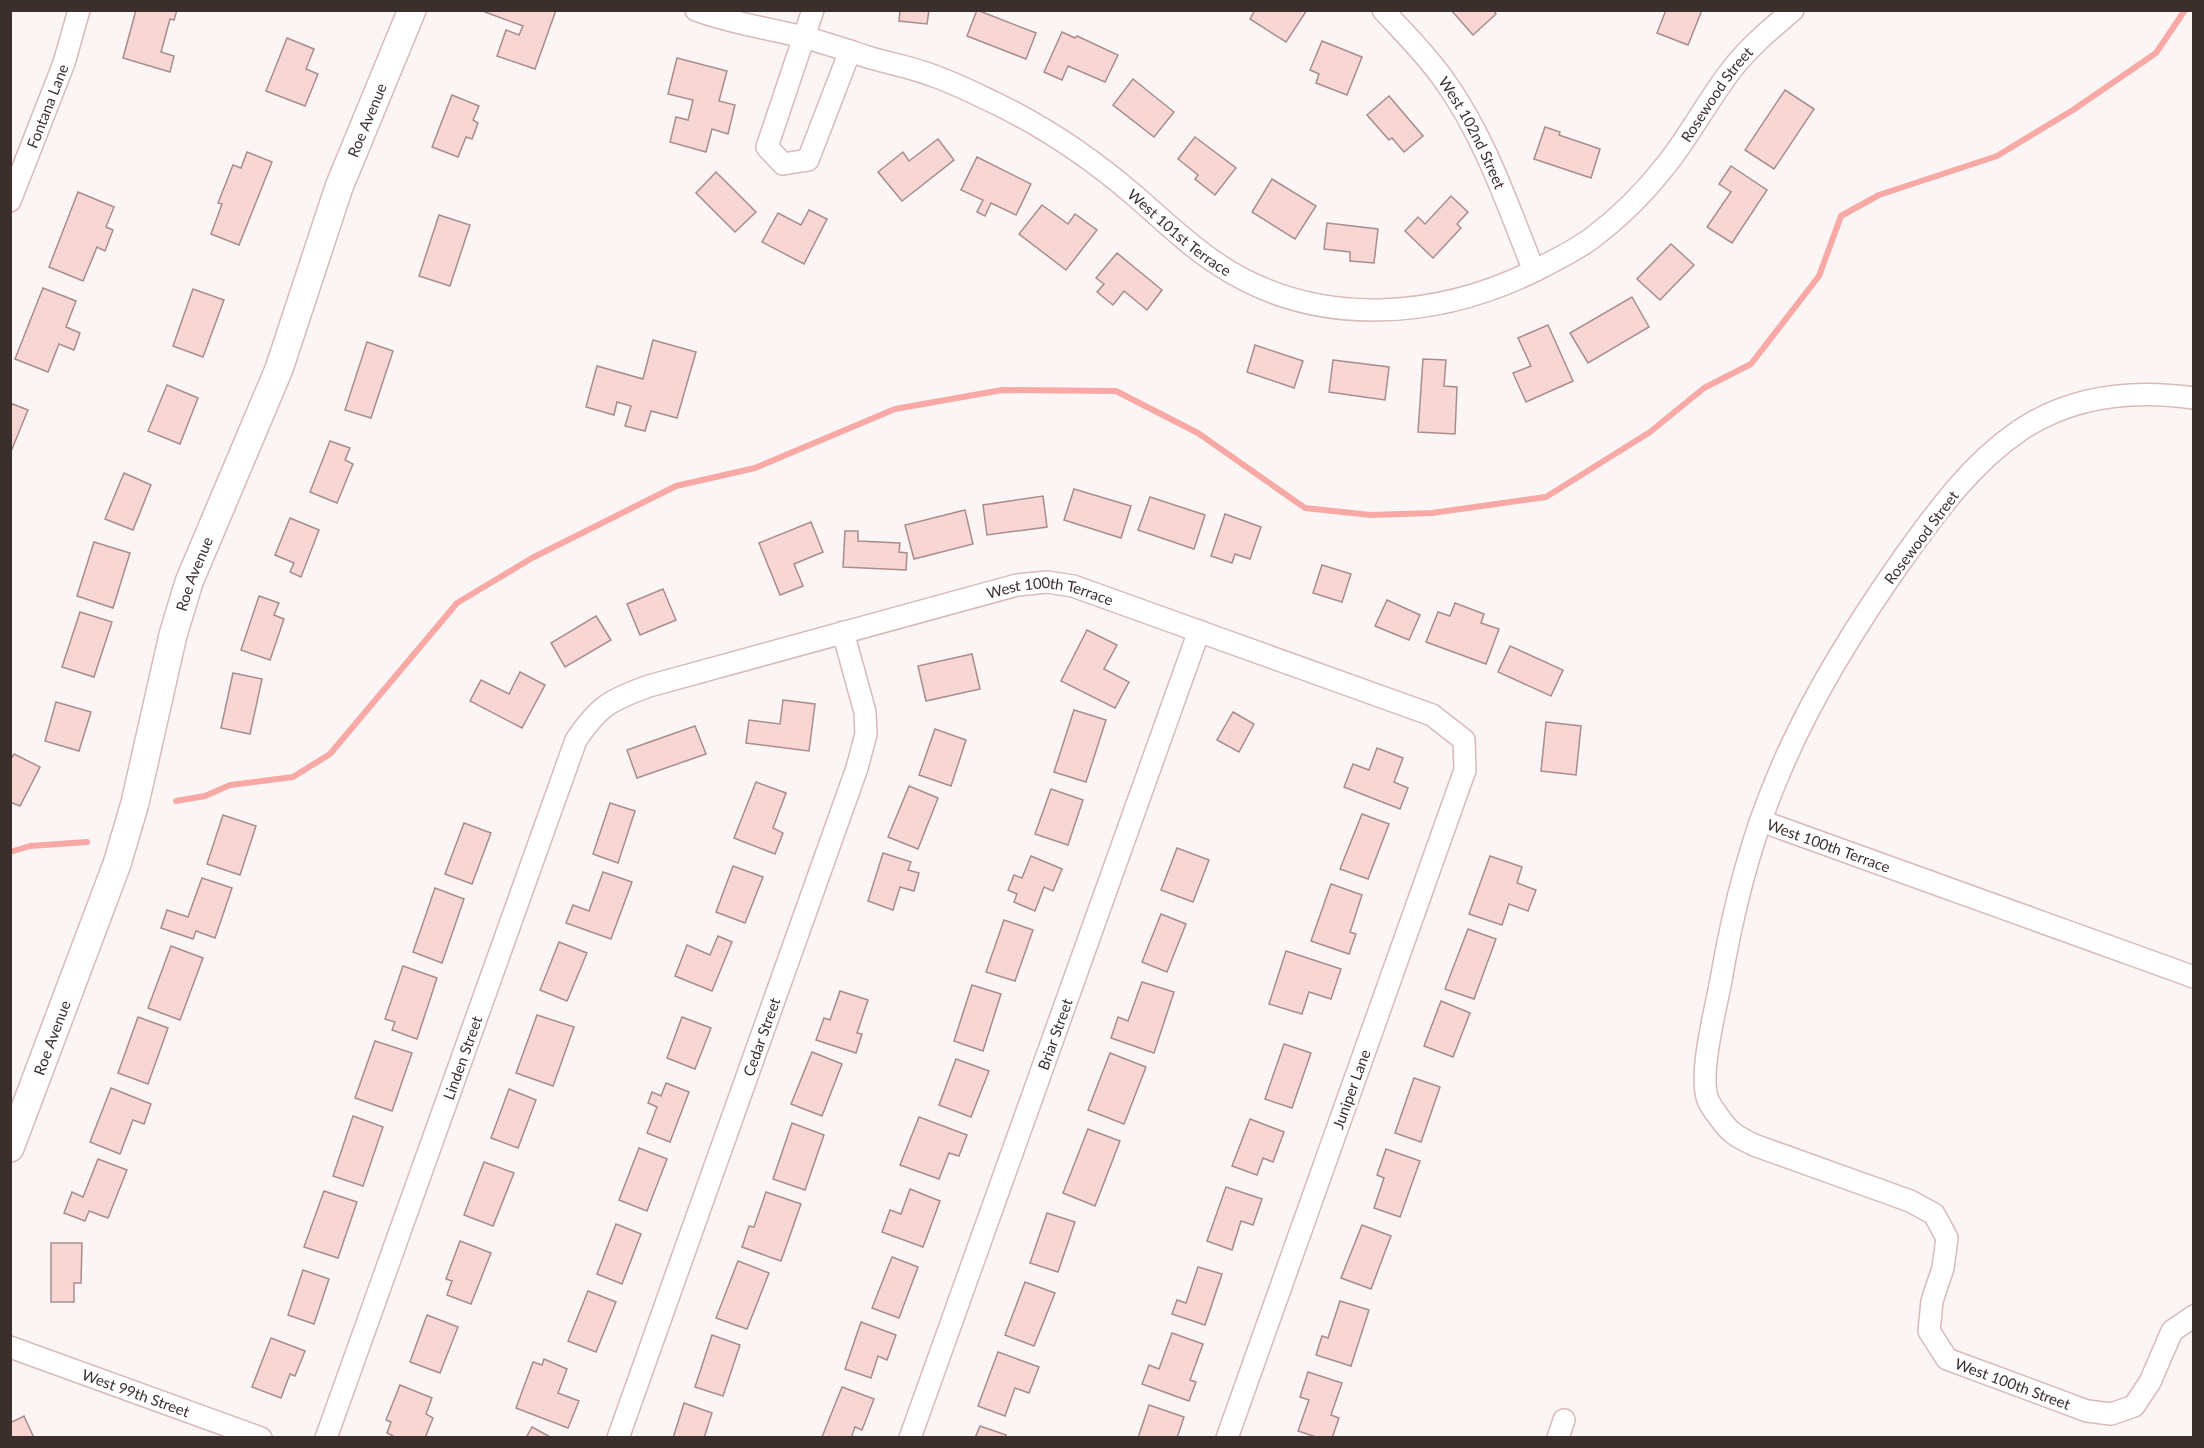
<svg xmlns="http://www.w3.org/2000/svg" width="2204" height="1448" font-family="Lato,sans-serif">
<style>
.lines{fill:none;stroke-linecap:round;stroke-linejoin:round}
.stream{stroke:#f8a8a5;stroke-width:6}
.building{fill:#f8d6d4;stroke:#a98d8c;stroke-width:1.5}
.minor-casing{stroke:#d8bab9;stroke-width:24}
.major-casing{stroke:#d8bab9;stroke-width:30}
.minor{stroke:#fff;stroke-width:21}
.major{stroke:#fff;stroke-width:27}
.labels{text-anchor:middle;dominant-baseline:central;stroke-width:6;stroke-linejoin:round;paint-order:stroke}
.street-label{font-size:15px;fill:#3b2f2e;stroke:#fff}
</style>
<rect width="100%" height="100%" fill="#fcf5f5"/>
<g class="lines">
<g class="stream">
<polyline points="176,801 205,796 230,785 293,777 330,754 457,603 532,558 676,486 755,468 895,409 1002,390 1116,391 1198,433 1305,508 1371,515 1432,513 1546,497 1650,432 1704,388 1751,364 1819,276 1841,216 1879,195 1997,156 2073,110 2156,53 2185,10"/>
<polyline points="10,852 30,846 87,842"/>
</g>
</g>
<g class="building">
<polygon points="136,10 177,10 174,20 170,19 161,52 174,56 170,72 123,58"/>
<polygon points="486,10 556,10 535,69 497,56 506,30 519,35 523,26 485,12"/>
<polygon points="900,10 929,10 927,24 899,21"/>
<polygon points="977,10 1036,33 1026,59 967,36"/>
<polygon points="1255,10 1307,10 1286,42 1250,19"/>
<polygon points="1451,10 1493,10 1496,14 1473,35"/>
<polygon points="1666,10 1702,10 1688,45 1657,33"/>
<polygon points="1062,32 1075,38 1077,36 1118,55 1105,82 1068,66 1062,80 1044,72"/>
<polygon points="287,38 314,49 306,69 318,74 305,106 266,91"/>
<polygon points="1322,41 1362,57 1347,95 1316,83 1319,74 1310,70"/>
<polygon points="677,58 727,71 719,101 735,105 728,134 712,129 706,152 670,142 676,117 688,120 693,100 668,94"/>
<polygon points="1133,79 1174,112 1154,137 1113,105"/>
<polygon points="1785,90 1814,109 1774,169 1745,150"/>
<polygon points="452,95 479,106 473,120 478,123 472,139 466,137 458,157 432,147"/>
<polygon points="1389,96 1423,136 1404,152 1392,138 1389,140 1367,115"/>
<polygon points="1545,127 1560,132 1559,135 1600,149 1591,178 1534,159"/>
<polygon points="1195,137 1236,168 1215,195 1195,179 1198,175 1178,159"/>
<polygon points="938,139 954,160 902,201 878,172 903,152 909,161"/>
<polygon points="247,152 272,162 239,245 211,234 222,204 218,203 233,165 241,168"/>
<polygon points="977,157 1031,184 1016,215 991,203 985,216 977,212 983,200 961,190"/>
<polygon points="1731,166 1767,190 1732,243 1707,227 1731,192 1719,184"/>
<polygon points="716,172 756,212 735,232 696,193"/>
<polygon points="1272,179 1316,206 1295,239 1252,212"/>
<polygon points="78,192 114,207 106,227 113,230 105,251 97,247 83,281 49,267"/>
<polygon points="1451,196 1468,212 1457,224 1461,228 1433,258 1405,231 1418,217 1425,224"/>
<polygon points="1042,205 1068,224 1075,214 1097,230 1066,270 1019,234"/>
<polygon points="809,210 827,219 804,264 762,242 778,213 801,225"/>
<polygon points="439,215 470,225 450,286 419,276"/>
<polygon points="1327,223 1378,229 1374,263 1350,261 1350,252 1324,249"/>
<polygon points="1671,244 1694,265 1660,300 1637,279"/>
<polygon points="1117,253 1162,290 1147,310 1124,291 1113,305 1097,292 1104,284 1096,278"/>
<polygon points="43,288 76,301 66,327 80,333 74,350 59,344 48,372 15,359"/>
<polygon points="193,289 224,300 203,357 173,346"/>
<polygon points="1632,297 1649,327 1588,363 1570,333"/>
<polygon points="1548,325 1573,381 1526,402 1513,373 1531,366 1518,338"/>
<polygon points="653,340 696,352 677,418 651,411 645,431 625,426 631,406 617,402 614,415 586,407 597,366 643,379"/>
<polygon points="367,342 393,351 371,418 345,410"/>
<polygon points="1255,345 1303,361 1294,388 1247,372"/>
<polygon points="1423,359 1446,360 1444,386 1457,387 1455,434 1418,432"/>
<polygon points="1333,360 1389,367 1385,400 1329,392"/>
<polygon points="167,385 198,398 180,444 148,431"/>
<polygon points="10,403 28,410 10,454"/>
<polygon points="330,441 350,448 345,460 353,464 337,503 310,492"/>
<polygon points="124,473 151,485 133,530 105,519"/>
<polygon points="1074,489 1131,506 1121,538 1064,520"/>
<polygon points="1043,496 1047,527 987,535 983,505"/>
<polygon points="1150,497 1205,515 1194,549 1138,530"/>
<polygon points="965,510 973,544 914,559 905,525"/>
<polygon points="1225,514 1261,527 1250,559 1235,554 1232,563 1211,556"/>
<polygon points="290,518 319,530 301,577 290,572 294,563 275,555"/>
<polygon points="811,522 823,552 794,564 803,586 780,595 759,543"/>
<polygon points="845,531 858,531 858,541 900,543 899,552 907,553 906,570 843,567"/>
<polygon points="94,542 130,553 113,608 77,596"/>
<polygon points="1322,565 1351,574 1342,602 1313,593"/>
<polygon points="663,589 676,620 640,635 627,604"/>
<polygon points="259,596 279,603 274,615 284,619 270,660 241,650"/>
<polygon points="1387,600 1420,615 1409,640 1375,626"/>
<polygon points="1455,603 1484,614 1481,623 1499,629 1486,664 1426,642 1438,612 1450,616"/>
<polygon points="80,612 112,622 94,677 62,667"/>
<polygon points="596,616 611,640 565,667 551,643"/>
<polygon points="1087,630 1117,645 1104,669 1129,682 1115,708 1061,681"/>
<polygon points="1510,646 1563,670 1551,696 1498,672"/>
<polygon points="972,654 980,689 926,701 918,666"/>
<polygon points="520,672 545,685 522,728 470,701 481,680 509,694"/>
<polygon points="233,673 262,679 250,734 221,728"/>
<polygon points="783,700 815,704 809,751 746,743 749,720 780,724"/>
<polygon points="56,702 91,712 79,751 45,741"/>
<polygon points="1074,710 1106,720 1086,782 1054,772"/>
<polygon points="1233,712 1254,724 1239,752 1217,740"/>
<polygon points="1546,722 1581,726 1576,775 1541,771"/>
<polygon points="695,726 706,754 637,778 627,750"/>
<polygon points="935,729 966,740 951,786 919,775"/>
<polygon points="1377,748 1403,758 1394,782 1408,788 1400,809 1344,787 1353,764 1369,770"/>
<polygon points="14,754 40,767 20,806 10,802 10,760"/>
<polygon points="756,782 786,793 773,828 783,833 775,854 734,838"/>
<polygon points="909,786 938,798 918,849 888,837"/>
<polygon points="1051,789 1083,800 1068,845 1035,834"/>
<polygon points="610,803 635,811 618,863 593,854"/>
<polygon points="1362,814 1389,824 1368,879 1340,869"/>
<polygon points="223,815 256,826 240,875 207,864"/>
<polygon points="464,823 491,833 472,884 445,874"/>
<polygon points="1177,848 1209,860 1193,902 1161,890"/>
<polygon points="883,853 911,862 908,870 919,873 914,891 900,887 893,910 868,901"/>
<polygon points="1031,856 1062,869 1053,891 1044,887 1035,911 1014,902 1017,894 1008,890 1014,875 1022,878"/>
<polygon points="1490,856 1522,867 1517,883 1536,890 1528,911 1509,904 1502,925 1469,914"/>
<polygon points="733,866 763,877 745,923 716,912"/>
<polygon points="603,872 632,882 611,939 566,923 573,905 589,911"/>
<polygon points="202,878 232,888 215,938 196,931 193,939 161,928 167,910 188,917"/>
<polygon points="1331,884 1362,895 1350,932 1356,934 1349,954 1311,941"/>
<polygon points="435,888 464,899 442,963 413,952"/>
<polygon points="1161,914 1186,924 1167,972 1142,962"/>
<polygon points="1004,920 1033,930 1015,981 986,972"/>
<polygon points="1468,929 1496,939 1474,999 1445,989"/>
<polygon points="718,936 732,942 712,991 675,976 687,945 710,955"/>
<polygon points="559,942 587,953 567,1001 540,990"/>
<polygon points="171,946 203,958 180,1020 148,1008"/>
<polygon points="1286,951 1341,969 1331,999 1309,992 1302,1014 1269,1004"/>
<polygon points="403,966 437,978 417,1039 392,1030 395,1022 385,1019"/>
<polygon points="1142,982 1174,992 1154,1053 1111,1038 1118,1017 1128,1021"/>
<polygon points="972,985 1001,994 983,1051 954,1041"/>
<polygon points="840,991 868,1000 857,1033 862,1034 856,1053 816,1040 824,1018 830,1020"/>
<polygon points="1441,1001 1470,1013 1453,1057 1424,1046"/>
<polygon points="537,1015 574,1027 553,1086 516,1073"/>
<polygon points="138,1017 168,1028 148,1084 118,1073"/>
<polygon points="682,1017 711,1028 695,1069 667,1058"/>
<polygon points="375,1041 412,1053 392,1111 355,1098"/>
<polygon points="1284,1044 1311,1053 1292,1108 1265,1099"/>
<polygon points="812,1052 842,1064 822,1116 791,1104"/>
<polygon points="1110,1053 1146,1067 1124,1124 1088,1110"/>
<polygon points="956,1059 989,1071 971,1117 939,1105"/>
<polygon points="1414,1078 1440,1087 1421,1142 1395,1133"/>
<polygon points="666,1083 689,1092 670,1142 647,1133 657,1107 648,1103 652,1092 661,1096"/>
<polygon points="111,1088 151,1104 144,1124 133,1120 120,1154 90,1142"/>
<polygon points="509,1089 536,1100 518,1148 491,1138"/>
<polygon points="353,1116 383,1127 363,1186 333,1176"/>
<polygon points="919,1117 967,1135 959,1156 949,1153 939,1179 900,1165"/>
<polygon points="1250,1119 1284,1132 1273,1162 1263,1158 1257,1175 1232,1166"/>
<polygon points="792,1123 824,1135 805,1190 773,1179"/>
<polygon points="1088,1129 1120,1141 1095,1206 1063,1193"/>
<polygon points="639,1148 667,1159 647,1211 619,1200"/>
<polygon points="1386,1149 1420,1161 1400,1217 1374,1208 1384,1178 1377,1175"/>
<polygon points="98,1159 127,1170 108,1218 89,1211 85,1221 64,1213 72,1192 83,1197"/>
<polygon points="484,1162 514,1173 493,1226 464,1215"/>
<polygon points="1226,1187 1262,1199 1253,1225 1241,1221 1232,1250 1207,1241"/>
<polygon points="910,1189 940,1201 923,1247 882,1232 890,1210 901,1214"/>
<polygon points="324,1191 357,1202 338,1258 304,1247"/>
<polygon points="766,1192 801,1204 781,1261 742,1247 749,1226 754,1227"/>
<polygon points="1047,1213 1075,1222 1058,1272 1030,1263"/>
<polygon points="616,1224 641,1234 622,1284 597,1274"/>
<polygon points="1362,1225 1391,1236 1371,1289 1341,1278"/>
<polygon points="460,1241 491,1253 471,1304 447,1295 452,1281 446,1279"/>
<polygon points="51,1243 82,1243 81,1283 74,1283 74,1302 51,1302"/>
<polygon points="892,1257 918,1267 899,1318 872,1308"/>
<polygon points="738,1261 769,1273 747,1329 716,1318"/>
<polygon points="1198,1267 1222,1274 1205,1325 1172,1314 1177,1300 1186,1303"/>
<polygon points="303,1270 329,1279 314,1324 288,1315"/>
<polygon points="1025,1282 1055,1293 1034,1346 1005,1335"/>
<polygon points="588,1291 616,1302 596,1352 568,1341"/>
<polygon points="1340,1301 1369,1310 1351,1366 1316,1355 1322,1336 1328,1338"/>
<polygon points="427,1315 458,1327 440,1373 410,1362"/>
<polygon points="861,1322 896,1335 887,1360 878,1356 871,1378 845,1369"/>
<polygon points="1172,1333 1203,1344 1190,1380 1196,1382 1189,1401 1142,1384 1149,1365 1159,1369"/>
<polygon points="712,1335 740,1345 723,1396 695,1387"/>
<polygon points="271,1338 305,1351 295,1376 290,1374 281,1398 252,1387"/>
<polygon points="998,1352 1039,1367 1029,1393 1015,1388 1005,1416 978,1406"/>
<polygon points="544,1359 567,1369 558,1393 579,1401 568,1428 516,1408 533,1362 542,1365"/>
<polygon points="1308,1372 1342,1383 1331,1415 1339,1418 1332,1438 1319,1438 1298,1431 1309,1400 1300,1397"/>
<polygon points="400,1385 432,1398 426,1414 433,1418 425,1438 397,1438 387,1433 391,1422 386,1420"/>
<polygon points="842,1387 874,1399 862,1430 855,1427 851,1438 822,1437"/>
<polygon points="684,1403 712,1413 704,1438 673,1438"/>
<polygon points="1149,1405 1184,1417 1177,1438 1138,1438"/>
<polygon points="24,1416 34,1438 10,1438 10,1423"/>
<polygon points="980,1426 1006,1435 1005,1438 975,1438"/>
<polygon points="532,1427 552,1438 526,1438"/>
</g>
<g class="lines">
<g class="minor-casing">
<g id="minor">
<path id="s1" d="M696,10C730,23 767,28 803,37C826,43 849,51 871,58C892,64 914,68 934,76C954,83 974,93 993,102C1043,126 1092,159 1134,195C1162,219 1188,245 1219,265C1318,330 1441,319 1542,267C1559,258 1576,250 1592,238C1620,217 1645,192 1666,165C1690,135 1708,100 1732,69C1750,46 1771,29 1793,10"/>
<polyline points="813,10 767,147 783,164 808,160 850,51"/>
<path id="s2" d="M1383,10C1404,33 1426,54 1444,80C1485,137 1508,206 1534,271"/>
<path id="s3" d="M10,201L64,63L79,10"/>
<path id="s4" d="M2194,398C2132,389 2072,395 2019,431C1972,463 1937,511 1904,557C1856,625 1810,698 1778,776C1750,841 1733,910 1721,980C1716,1008 1698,1075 1708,1100C1711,1107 1726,1128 1732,1132C1738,1138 1747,1141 1754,1145L1910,1201L1934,1214L1947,1238L1943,1268L1932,1301L1929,1331L1947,1359L2087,1411L2111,1414L2134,1406L2150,1382L2172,1331L2194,1316"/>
<path id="s5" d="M1761,821L2194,977"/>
<path id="s6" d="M10,1347L261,1438"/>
<path id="s7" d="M326,1438L576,740C599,706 610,700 649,686L1017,585L1047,582L1073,586L1432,715L1464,740L1465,770L1227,1438"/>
<path id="s8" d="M618,1438L857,768L866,734L865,712L843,632"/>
<path id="s9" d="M910,1438L1199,631"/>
<polyline points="1558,1438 1564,1420"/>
</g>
</g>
<g class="major-casing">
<g id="major">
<path id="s10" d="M10,1148L117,864L135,803L173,635L189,582L279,369L339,187L412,10"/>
</g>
</g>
<use href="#minor" class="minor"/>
<use href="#major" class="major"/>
</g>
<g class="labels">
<g class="street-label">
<text stroke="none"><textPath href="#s1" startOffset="1179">Rosewood Street</textPath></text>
<text stroke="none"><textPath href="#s3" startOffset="102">Fontana Lane</textPath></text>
<text stroke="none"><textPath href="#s10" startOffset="1090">Roe Avenue</textPath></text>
<text stroke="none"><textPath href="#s2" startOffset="153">West 102nd Street</textPath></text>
<text stroke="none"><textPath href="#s1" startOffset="540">West 101st Terrace</textPath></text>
<text transform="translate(1921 537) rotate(-53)">Rosewood Street</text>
<text stroke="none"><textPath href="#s10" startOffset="604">Roe Avenue</textPath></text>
<text stroke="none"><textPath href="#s7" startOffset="1250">West 100th Terrace</textPath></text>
<text stroke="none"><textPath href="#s5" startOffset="72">West 100th Terrace</textPath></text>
<text stroke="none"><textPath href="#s9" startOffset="429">Briar Street</textPath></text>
<text stroke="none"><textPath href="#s10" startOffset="118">Roe Avenue</textPath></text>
<text stroke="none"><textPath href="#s8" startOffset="426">Cedar Street</textPath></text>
<text stroke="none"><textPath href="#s7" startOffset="404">Linden Street</textPath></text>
<text transform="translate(1351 1089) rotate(-70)">Juniper Lane</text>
<text stroke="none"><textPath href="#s4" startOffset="1426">West 100th Street</textPath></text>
<text stroke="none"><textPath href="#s6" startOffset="134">West 99th Street</textPath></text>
</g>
</g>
<rect width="2204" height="1448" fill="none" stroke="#3b2f2e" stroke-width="24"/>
</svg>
